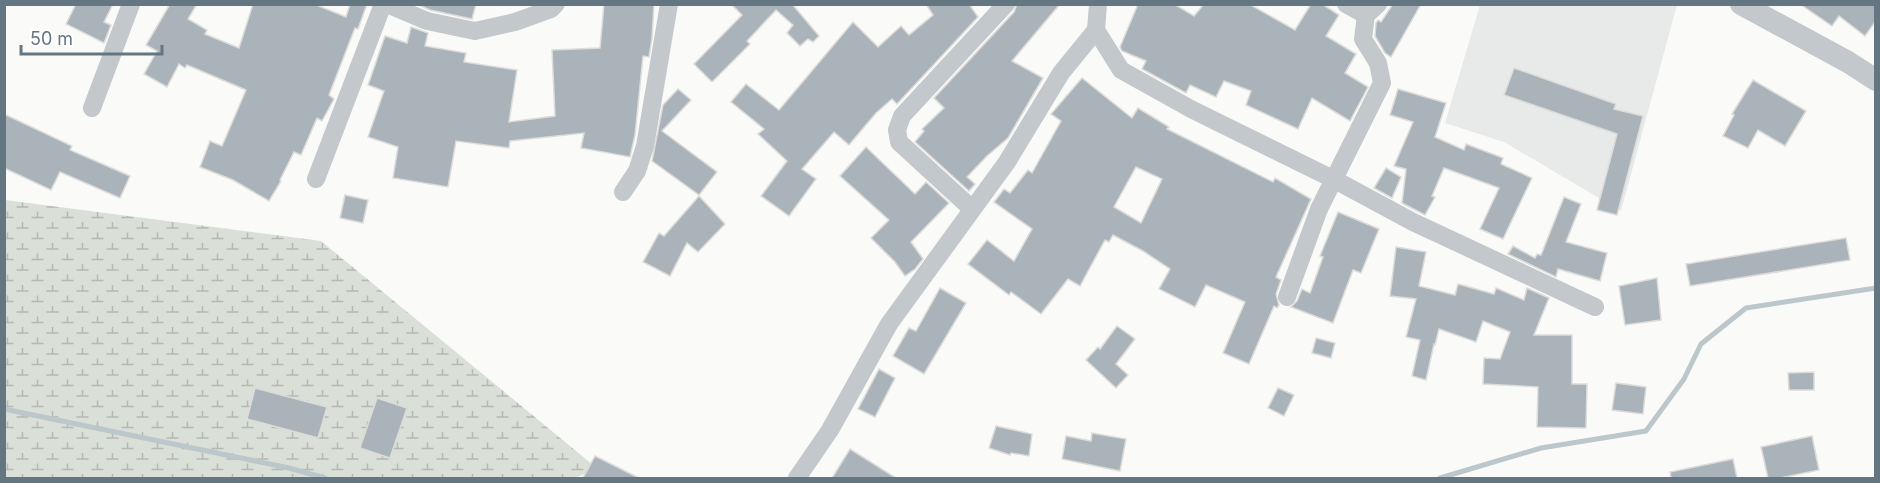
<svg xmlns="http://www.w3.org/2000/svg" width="1880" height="483" font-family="Inter,sans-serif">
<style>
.built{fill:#e8e9e9}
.wetland{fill:url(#wetland-marsh)}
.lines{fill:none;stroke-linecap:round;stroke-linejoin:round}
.stream{stroke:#bbc7cb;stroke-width:5}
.building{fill:#aab3b9;stroke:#dcdcda;stroke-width:1.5;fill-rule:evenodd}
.minor{stroke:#c3c8cc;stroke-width:18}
.tertiary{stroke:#c3c8cc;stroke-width:22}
</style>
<defs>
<pattern id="wetland-marsh" width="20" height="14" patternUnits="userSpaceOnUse" patternTransform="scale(1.5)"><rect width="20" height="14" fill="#dadfd7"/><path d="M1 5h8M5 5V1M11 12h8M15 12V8" fill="none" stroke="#b4b9b4"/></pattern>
</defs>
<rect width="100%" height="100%" fill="#fafaf8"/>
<polygon class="built" points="1480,5 1677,5 1621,211 1504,142 1445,123"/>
<polygon class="wetland" points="5,200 321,241 598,469 574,478 5,478"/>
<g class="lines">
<g class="stream">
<polyline points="4,409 289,468 325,478"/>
<polyline points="1440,478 1541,448 1646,431 1684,379 1701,344 1746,308 1876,288"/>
</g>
</g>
<g class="building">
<polygon points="76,4 113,4 104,22 111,25 104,43 66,24"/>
<polygon points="170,4 197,4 188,19 207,30 205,34 239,48 253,4 314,4 346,17 350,4 367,4 358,29 355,28 329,95 334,99 322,121 317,118 301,155 294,152 280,180 281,181 269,201 233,180 200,167 210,141 222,146 246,90 187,65 185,68 179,64 167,87 144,74 157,51 146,45"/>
<polygon points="417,4 476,4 472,19 430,10"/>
<polygon points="604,4 654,4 652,38 649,57 643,56 635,135 630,157 581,148 584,133 510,141 509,148 456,141 448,187 393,178 398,147 368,137 384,91 368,85 385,36 407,43 411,27 428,33 425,46 466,53 464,62 517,70 509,122 555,116 552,50 600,48"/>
<polygon points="731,4 792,4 819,36 813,42 808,39 800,46 787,33 793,25 776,10 747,41 750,44 712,82 694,64 742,15"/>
<polygon points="926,4 969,4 978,17 897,104 892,99 876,113 849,145 834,132 802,169 816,179 789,216 761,196 787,161 758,134 764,129 731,102 746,84 779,110 853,22 878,47 901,26 909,35 933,15"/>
<polygon points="1017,4 1060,4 1012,61 1043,78 1008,138 987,156 967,177 975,184 969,191 915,142 924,131 922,129 944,108 934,98 1014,12"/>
<polygon points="1138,4 1174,4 1194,16 1204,4 1249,4 1295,30 1311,4 1322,4 1339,15 1326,36 1356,54 1345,73 1368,87 1350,121 1312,98 1298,129 1246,105 1251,91 1224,81 1216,97 1190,85 1186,93 1142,69 1146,61 1122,51 1120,47"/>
<polygon points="1393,4 1421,4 1391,57 1385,53 1375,36 1376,23 1378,20 1381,22"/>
<polygon points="1800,4 1875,4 1875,22 1865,36 1839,16 1832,26"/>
<polygon points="1514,68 1616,104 1614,109 1643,116 1617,215 1597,210 1617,134 1504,95"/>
<path d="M1082,78L1132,118L1138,108L1169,127L1167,129L1273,182L1275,178L1311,199L1276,277L1281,280L1276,294L1279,305L1277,308L1274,306L1249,364L1223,353L1245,302L1206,285L1195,307L1159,289L1170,269L1143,251L1113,235L1109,242L1105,240L1080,286L1068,279L1041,314L1011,292L1009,295L968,264L987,240L1014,261L1032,229L994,202L1004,189L1010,193L1028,170L1032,173L1061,121L1051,114ZM1136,167L1162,179L1141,223L1114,207Z"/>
<polygon points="1753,80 1806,111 1785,146 1758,130 1748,148 1723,136 1734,115 1732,114"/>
<polygon points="678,89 691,100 662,131 717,172 699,195 652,161 663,105"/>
<polygon points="1398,89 1446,103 1435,137 1464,150 1466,144 1503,158 1501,164 1532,178 1503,239 1480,229 1499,188 1444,168 1432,196 1435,197 1425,215 1402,203 1406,169 1394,166 1413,122 1390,115"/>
<polygon points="4,114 72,146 70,150 130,176 120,198 60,172 51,190 4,168"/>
<polygon points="866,147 915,194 926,182 949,203 911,242 923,259 915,269 905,276 895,262 871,238 889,220 840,176"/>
<polygon points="1386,168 1401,177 1392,198 1374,188"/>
<polygon points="345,195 368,200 363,223 340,218"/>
<polygon points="699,196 725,224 698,252 687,243 670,276 643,262 659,233 664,236"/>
<polygon points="1564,197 1581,204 1566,242 1607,253 1600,281 1558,269 1556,277 1508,254 1513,246 1535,258 1537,254 1541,255"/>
<polygon points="1338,212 1379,229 1361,273 1353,270 1333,323 1291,307 1297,301 1302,289 1310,293 1323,257 1320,256"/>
<polygon points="1846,238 1850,260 1690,286 1686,264"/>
<polygon points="1396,247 1426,252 1419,286 1455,295 1458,284 1494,294 1496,288 1524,300 1527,288 1549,298 1534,335 1572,335 1572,384 1587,384 1586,428 1537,427 1538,387 1483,384 1484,358 1500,359 1510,332 1483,321 1476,342 1439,329 1435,345 1434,344 1426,380 1412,376 1420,340 1406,337 1416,299 1390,296"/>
<polygon points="1657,278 1661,320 1625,325 1619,286"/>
<polygon points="940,288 966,303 924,374 893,356 909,328 916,331"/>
<polygon points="1117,326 1135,339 1116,364 1128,375 1116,388 1086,360 1098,347 1100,349"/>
<polygon points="1316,338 1335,343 1331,358 1312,353"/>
<polygon points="879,369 895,378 875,417 858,409"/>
<polygon points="1814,372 1814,390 1789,390 1788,373"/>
<polygon points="1616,383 1646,387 1643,414 1612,410"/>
<polygon points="255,388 327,407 318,438 247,419"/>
<polygon points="1278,388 1294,395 1284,416 1268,408"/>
<polygon points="377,398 407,408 390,458 360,448"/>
<polygon points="996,426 1032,434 1029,456 1011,453 1010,455 989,448"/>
<polygon points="1092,433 1126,439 1120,471 1062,459 1066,436 1091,441"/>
<polygon points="1812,436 1819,470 1780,478 1768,478 1761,447"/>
<polygon points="850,449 896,478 832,478"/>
<polygon points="595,456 639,478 583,478"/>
<polygon points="1733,459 1737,478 1671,478 1670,472"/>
</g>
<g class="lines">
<g class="minor">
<polyline points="387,4 427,21 475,31 515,22 551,9 556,4"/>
<polyline points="1346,4 1366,15"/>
<polyline points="1096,30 1098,4"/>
<polyline points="92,108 131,4"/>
<polyline points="316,179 383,4"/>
<polyline points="623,192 637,171 645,146 669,4"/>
<polyline points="972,209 899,142 897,130 902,116 1006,4"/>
<polyline points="1287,297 1319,209 1382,83 1378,63 1363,39 1366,15 1378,4"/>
<polyline points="797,478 830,430 889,324 1007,162 1061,73 1096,30 1121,70 1191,109 1335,180 1413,222 1595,307"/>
</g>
<polyline class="tertiary" points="1741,4 1848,62 1876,80"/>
</g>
<rect width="1880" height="483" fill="none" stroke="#657683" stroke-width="12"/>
<path d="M21 45v9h141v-9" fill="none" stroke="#657683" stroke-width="3"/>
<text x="30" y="45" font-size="18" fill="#657683" stroke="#ffffff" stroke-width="4.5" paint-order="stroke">50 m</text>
</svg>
